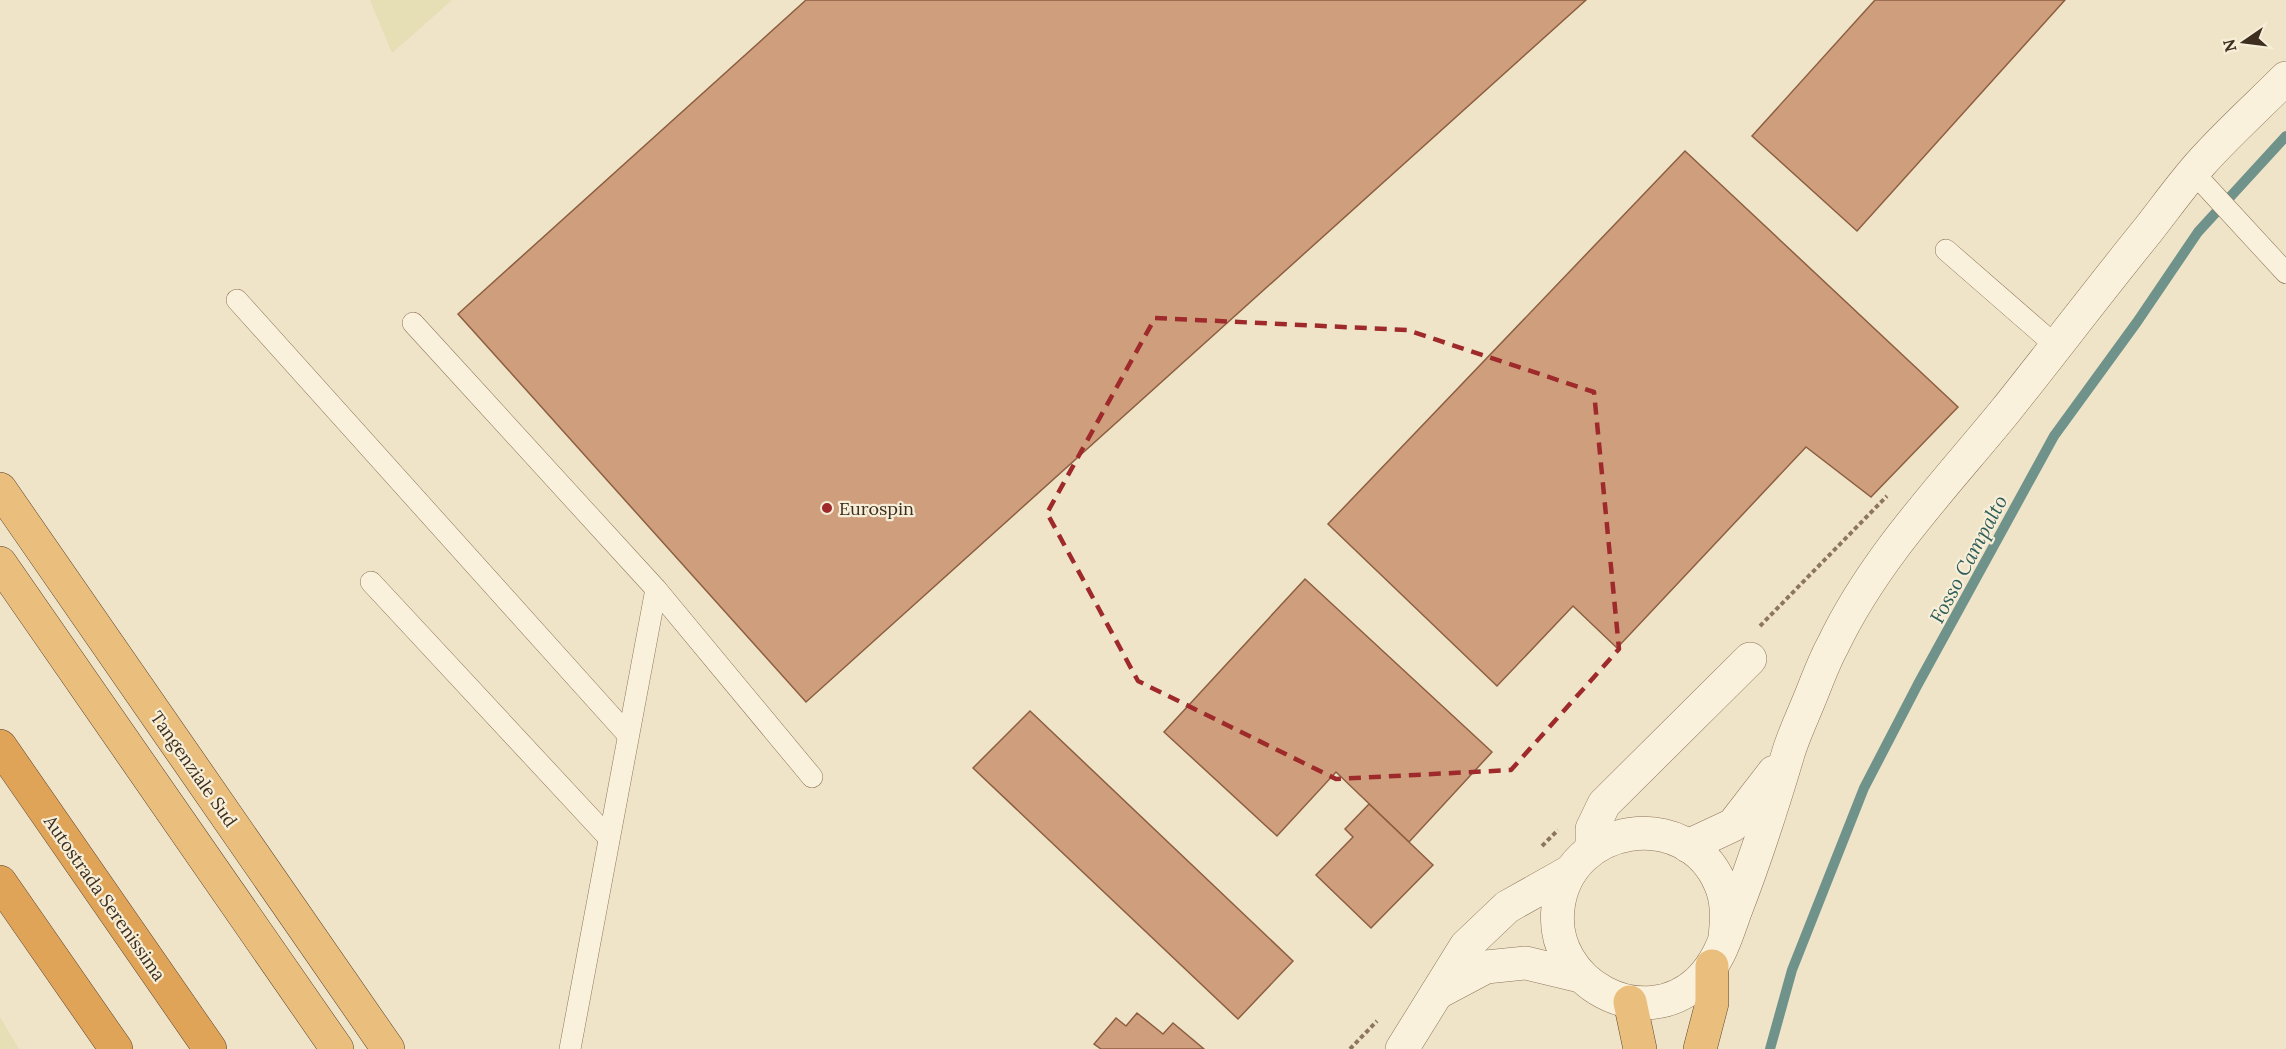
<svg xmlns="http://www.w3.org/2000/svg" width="2286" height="1049" font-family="Lora,serif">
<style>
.farmland{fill:#e6deb5}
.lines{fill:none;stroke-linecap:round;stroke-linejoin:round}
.stream{stroke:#6f938a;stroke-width:10}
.building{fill:#cf9f7d;stroke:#8d5f41;stroke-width:1.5}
.service-casing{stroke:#8d765c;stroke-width:22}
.minor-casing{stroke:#8d765c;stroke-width:34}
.tertiary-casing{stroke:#8d765c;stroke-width:34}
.trunk-casing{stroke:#5b4430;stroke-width:34}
.motorway-casing{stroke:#5b4430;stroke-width:34}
.path{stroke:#8d765c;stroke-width:4;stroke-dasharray:4.5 3;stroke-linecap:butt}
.service{stroke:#faf1dc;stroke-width:21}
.minor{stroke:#faf1dc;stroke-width:33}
.tertiary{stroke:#faf1dc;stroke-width:33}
.trunk{stroke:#eabe7c;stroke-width:33}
.motorway{stroke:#e0a458;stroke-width:33}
.marked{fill:none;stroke:#9e2a2b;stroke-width:4.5;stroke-dasharray:12 8;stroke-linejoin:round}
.poi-dot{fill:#9e2a2b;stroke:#f7eed8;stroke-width:2}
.labels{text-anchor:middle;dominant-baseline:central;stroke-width:4.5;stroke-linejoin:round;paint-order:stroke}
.poi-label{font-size:18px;fill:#3d2e20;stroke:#f7eed8;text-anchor:start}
.street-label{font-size:18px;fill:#3d2e20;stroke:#f7eed8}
.water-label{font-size:20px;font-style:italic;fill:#2f5d5a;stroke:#f7eed8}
</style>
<rect width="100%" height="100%" fill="#f0e4c8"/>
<g class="farmland">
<polygon points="370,0 452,0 392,53"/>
<polygon points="0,1017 19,1049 0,1049"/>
</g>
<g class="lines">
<polyline class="stream" points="1770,1049 1792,970 1864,788 1918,684 2054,436 2137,322 2198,232 2286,136"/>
</g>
<g class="building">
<polygon points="806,0 1586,0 806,702 458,314"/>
<polygon points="1875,0 2065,0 1857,231 1752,136"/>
<polygon points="1685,151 1958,407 1871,497 1806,447 1617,648 1573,606 1497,686 1328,524"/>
<polygon points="1305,579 1492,752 1409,842 1336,772 1277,836 1164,732"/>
<polygon points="1030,711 1293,961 1238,1019 973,768"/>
<polygon points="1369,804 1433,865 1371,928 1316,875 1353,837 1345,829"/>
<polygon points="1137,1013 1163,1034 1173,1023 1204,1049 1101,1049 1094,1044 1116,1018 1126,1026"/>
</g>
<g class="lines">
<g class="service-casing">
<g id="service">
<polyline points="2193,172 2286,273"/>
<polyline points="1946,250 2055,345"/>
<polyline points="237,300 628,735"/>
<polyline points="413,323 656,589 570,1049"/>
<polyline points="371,582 609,838"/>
<polyline points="656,589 812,777"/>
</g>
</g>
<g class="minor-casing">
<polyline id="minor" points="1592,848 1592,829 1604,804 1750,659"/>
</g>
<g class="tertiary-casing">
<g id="tertiary">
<polyline points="1688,846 1733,825 1774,772"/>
<path d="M1725,937C1727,919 1728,901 1720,883C1686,805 1568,823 1558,908C1549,983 1643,1034 1699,981C1719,962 1726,937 1735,912C1755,860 1772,808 1788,754C1793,737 1801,720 1808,703C1816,684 1823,663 1833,645C1875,557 1945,485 2006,410C2054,350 2100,289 2148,230C2166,207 2183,183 2202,162C2228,133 2258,106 2286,78"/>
<polyline points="1437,993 1486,967 1526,963 1580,976"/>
<polyline points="1402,1049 1466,946 1507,907 1571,871"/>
</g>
</g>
<g class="trunk-casing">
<g id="trunk">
<polyline points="0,489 388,1049"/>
<polyline points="0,563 337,1049"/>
<polyline points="1630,1002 1640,1049"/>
<polyline points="1700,1049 1712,1003 1712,966"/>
</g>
</g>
<g class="motorway-casing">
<g id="motorway">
<polyline points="0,746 210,1049"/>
<polyline points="0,882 116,1049"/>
</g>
</g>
<g class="path">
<polyline points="1760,626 1887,496"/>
<polyline points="1542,846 1558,830"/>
<polyline points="1350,1049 1377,1021"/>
</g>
<use href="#service" class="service"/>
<use href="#minor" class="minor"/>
<use href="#tertiary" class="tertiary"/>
<use href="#trunk" class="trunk"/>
<use href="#motorway" class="motorway"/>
</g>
<path class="marked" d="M1155,318L1407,330L1594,392L1619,649L1511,770L1336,779L1138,681L1047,513Z"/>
<circle class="poi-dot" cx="827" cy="508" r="6"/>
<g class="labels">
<g class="poi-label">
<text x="839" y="508">Eurospin</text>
</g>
<g class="street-label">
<text transform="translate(194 769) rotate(55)">Tangenziale Sud</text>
<text transform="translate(105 898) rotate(55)">Autostrada Serenissima</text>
</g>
<g class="water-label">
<text transform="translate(1968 559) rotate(-62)">Fosso Campalto</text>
</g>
</g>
<g transform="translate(2244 42) rotate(256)" stroke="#f7eed8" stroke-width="4.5" paint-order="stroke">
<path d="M0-4.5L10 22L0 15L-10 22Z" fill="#3d2e20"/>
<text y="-9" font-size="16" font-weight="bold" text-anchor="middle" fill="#3d2e20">N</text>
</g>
</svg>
